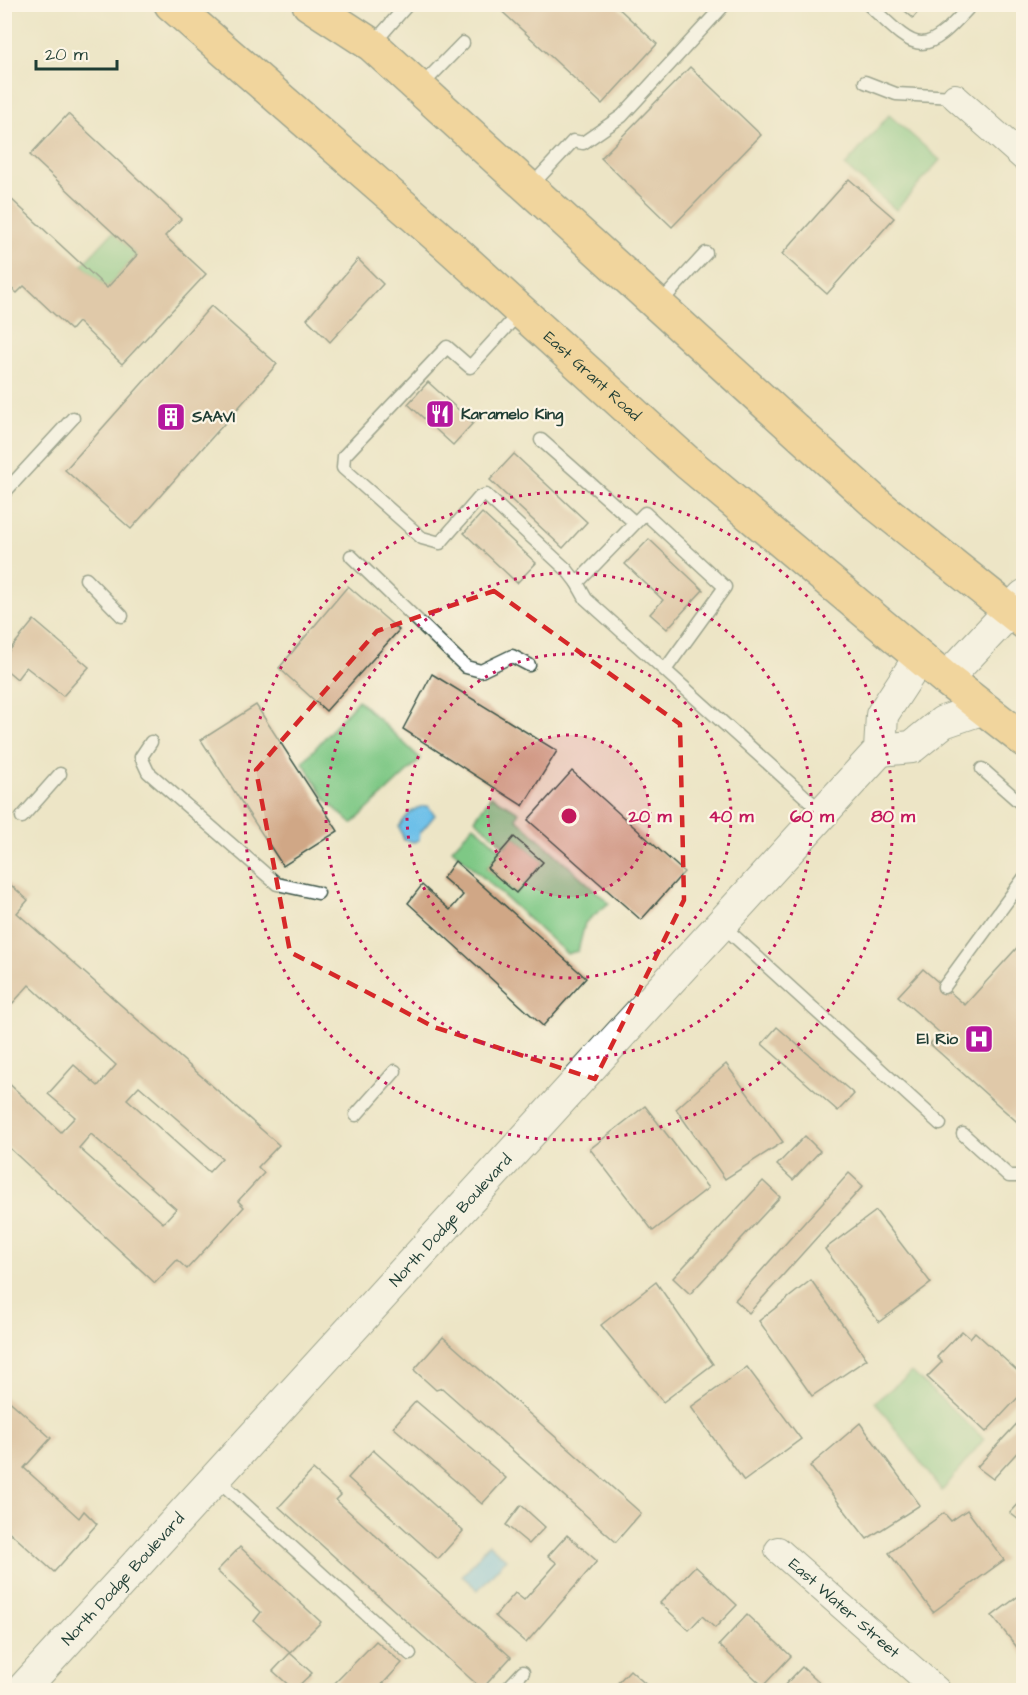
<svg xmlns="http://www.w3.org/2000/svg" width="1028" height="1695" font-family="'Architects Daughter',sans-serif">
<style>
.green{fill:#7ec885;stroke:#4e825c;stroke-width:1.5}
.water{fill:#6dc0e9;stroke:#467e8e;stroke-width:1.5}
.building{fill:#d0a786;fill-rule:evenodd}
.lines{fill:none;stroke-linecap:round;stroke-linejoin:round}
.service-casing{stroke:#3e564a;stroke-width:15}
.minor-casing{stroke:#3e564a;stroke-width:28}
.tertiary-casing{stroke:#3e564a;stroke-width:34}
.primary-casing{stroke:#3e564a;stroke-width:36}
.service{stroke:#fff;stroke-width:12}
.minor{stroke:#fff;stroke-width:26}
.tertiary{stroke:#fff;stroke-width:32}
.primary{stroke:#f6c06b;stroke-width:33}
.marked{fill:none;stroke:#d62828;stroke-width:4.5;stroke-dasharray:12 8;stroke-linejoin:round}
.ring{fill:none;stroke:#c2185b;stroke-width:3;stroke-dasharray:3 6}
.labels{text-anchor:middle;dominant-baseline:central;stroke-width:4.5;stroke-linejoin:round;paint-order:stroke}
.street-label{font-size:16px;fill:#1f3d34;stroke:#fcf5e5}
.poi-label{font-size:16px;font-weight:bold;fill:#1f3d34;stroke:#fcf5e5;text-anchor:start}
.centre{fill:#c2185b;stroke:#fcf5e5;stroke-width:3}
.ring-label{font-size:18px;text-anchor:middle;font-weight:bold;fill:#c2185b;stroke:#fcf5e5;stroke-width:4.5;stroke-linejoin:round;paint-order:stroke}
</style>
<rect width="100%" height="100%" fill="#fcf5e5"/>
<filter id="ink" filterUnits="userSpaceOnUse"><feTurbulence type="fractalNoise" baseFrequency=".0167" numOctaves="2"/><feDisplacementMap in="SourceGraphic" scale="12" xChannelSelector="R" yChannelSelector="G"/><feConvolveMatrix kernelMatrix="1 2 1 2 8 2 1 2 1" color-interpolation-filters="sRGB"/></filter>
<filter id="wash" filterUnits="userSpaceOnUse"><feTurbulence type="fractalNoise" baseFrequency=".008" numOctaves="4" result="noise"/><feDisplacementMap in="SourceGraphic" scale="24" xChannelSelector="R" yChannelSelector="G"/><feGaussianBlur stdDeviation="1.35" result="paint"/><feColorMatrix in="noise" values="0 0 0 0 0 0 0 0 0 0 0 0 0 0 0 0 0 1.4 0 .05"/><feComposite in="paint" operator="in"/></filter>
<g filter="url(#wash)">
<rect width="100%" height="100%" fill="#ede5c6"/>
<g class="green">
<polygon points="889,115 940,160 896,210 845,166"/>
<polygon points="113,232 137,255 107,288 82,265"/>
<polygon points="358,700 421,759 352,824 326,800 303,762"/>
<polygon points="491,796 519,812 516,818 609,903 585,923 578,951 567,954 452,849 474,825 502,851 487,868 516,893 543,862 514,837 505,847 475,819"/>
<polygon points="912,1372 984,1439 942,1491 875,1402"/>
</g>
<g class="water">
<path d="M428,806L435,815L420,833L419,840L414,842L404,840L399,827C406,815 414,806 428,806Z"/>
<polygon points="489,1544 506,1559 478,1590 462,1576"/>
</g>
<g id="blocks">
<g class="building">
<polygon points="494,4 614,4 657,44 602,104"/>
<polygon points="897,4 925,4 913,18"/>
<polygon points="690,67 761,135 672,227 601,158"/>
<polygon points="68,114 181,219 165,236 206,274 122,364 78,322 71,330 24,286 17,293 4,282 4,204 10,198 107,288 137,255 30,155"/>
<polygon points="849,179 894,218 827,294 782,254"/>
<polygon points="358,259 383,284 330,342 307,319"/>
<polygon points="211,306 277,364 131,529 65,470"/>
<polygon points="428,382 473,423 453,445 408,404"/>
<polygon points="514,454 587,522 563,548 490,480"/>
<polygon points="482,513 536,563 517,583 464,533"/>
<polygon points="649,539 703,590 667,629 650,614 663,600 625,564"/>
<polygon points="348,586 399,630 326,711 279,668"/>
<polygon points="34,620 89,667 63,696 26,667 17,679 4,668 4,657"/>
<polygon points="432,674 557,751 523,806 403,729"/>
<polygon points="256,705 338,831 283,866 201,740"/>
<polygon points="572,771 684,872 641,920 528,820"/>
<polygon points="514,837 543,862 516,893 487,868"/>
<polygon points="455,861 586,978 543,1026 408,903 422,885 450,910 463,895 443,878"/>
<path d="M4,879L28,900L17,913L279,1145L258,1167L264,1173L238,1201L244,1207L187,1269L177,1260L155,1283L4,1143V1079L61,1132L75,1117L48,1094L74,1065L98,1086L116,1065L29,985L4,1013ZM139,1086L222,1158L209,1172L127,1099ZM91,1134L176,1209L163,1223L79,1148Z"/>
<polygon points="1024,940 1024,1128 930,1044 940,1033 898,996 923,969 965,1005"/>
<polygon points="777,1027 854,1094 838,1111 762,1044"/>
<polygon points="726,1064 783,1142 725,1179 676,1109"/>
<polygon points="645,1106 708,1188 653,1231 590,1149"/>
<polygon points="805,1136 820,1151 793,1180 777,1165"/>
<polygon points="849,1173 863,1186 749,1313 735,1300"/>
<polygon points="763,1181 780,1197 690,1294 673,1278"/>
<polygon points="876,1211 931,1283 879,1322 825,1249"/>
<polygon points="811,1280 867,1359 812,1396 759,1321"/>
<polygon points="656,1282 713,1364 663,1402 601,1325"/>
<polygon points="962,1331 970,1338 975,1332 1024,1377 1024,1391 986,1432 927,1377 942,1362 937,1357"/>
<polygon points="443,1337 641,1513 616,1542 442,1388 436,1390 414,1370"/>
<polygon points="747,1367 801,1439 744,1481 691,1407"/>
<polygon points="4,1396 51,1438 24,1468 79,1518 84,1511 97,1524 54,1572 4,1527"/>
<polygon points="416,1401 506,1478 482,1504 393,1427"/>
<polygon points="1024,1416 1024,1445 993,1479 977,1467"/>
<polygon points="860,1423 920,1505 867,1539 810,1466"/>
<polygon points="373,1450 463,1531 438,1559 348,1478"/>
<polygon points="313,1470 341,1495 336,1500 511,1657 482,1689 279,1507"/>
<polygon points="1024,1498 1024,1524 1010,1513"/>
<polygon points="521,1505 545,1527 529,1544 506,1525"/>
<polygon points="967,1510 1004,1560 933,1612 889,1553 944,1513 951,1521"/>
<polygon points="567,1535 597,1561 526,1643 495,1616 515,1593 524,1600 557,1563 548,1556"/>
<polygon points="240,1547 321,1622 290,1653 254,1621 261,1612 217,1571"/>
<polygon points="695,1566 737,1605 715,1628 702,1616 689,1630 660,1603"/>
<polygon points="1024,1592 1024,1656 992,1616"/>
<polygon points="747,1615 791,1656 763,1686 719,1645"/>
<polygon points="376,1641 402,1663 377,1690 328,1690"/>
<polygon points="290,1653 312,1673 294,1690 273,1671"/>
<polygon points="802,1667 827,1690 780,1690"/>
<polygon points="630,1670 652,1690 611,1690"/>
</g>
</g>
</g>
<g filter="url(#ink)">
<use href="#blocks" fill-opacity="0" stroke="#3e564a" stroke-width="1.5"/>
<g class="lines">
<g class="service-casing">
<g id="service">
<path d="M868,4C919,53 922,59 972,4"/>
<polyline points="373,44 408,4"/>
<polyline points="865,82 896,94 955,97"/>
<polyline points="420,87 463,43"/>
<polyline points="531,186 573,141 583,143 622,116 725,4"/>
<polyline points="659,304 706,253"/>
<polyline points="520,312 470,367 447,347 344,456 343,468 422,538 440,543 480,497 486,495 567,570 577,583"/>
<polyline points="541,440 634,522"/>
<polyline points="4,493 73,418"/>
<polyline points="351,556 466,667 481,671 512,656 529,665"/>
<polyline points="86,579 122,616"/>
<polyline points="665,670 725,587 645,513 577,583 586,599 822,812"/>
<polyline points="151,742 141,757 148,772 277,884 318,893"/>
<polyline points="982,769 1024,806"/>
<polyline points="22,817 60,774"/>
<polyline points="722,925 940,1124"/>
<polyline points="944,987 1024,878"/>
<polyline points="356,1115 395,1071"/>
<polyline points="963,1134 1009,1176 1024,1176"/>
<polyline points="216,1478 410,1654"/>
<polyline points="506,1690 523,1672"/>
</g>
</g>
<g class="minor-casing">
<g id="minor">
<polyline points="955,97 1024,158"/>
<path id="s1" d="M778,1550L937,1690"/>
</g>
</g>
<g class="tertiary-casing">
<g id="tertiary">
<polyline points="946,679 1024,596"/>
<polyline points="880,750 912,747 943,722 984,708"/>
<path id="s2" d="M22,1690L880,750L882,715L920,657"/>
</g>
</g>
<g class="primary-casing">
<g id="primary">
<path id="s3" d="M171,4L450,247L688,463L946,679L1024,740"/>
<polyline points="309,4 372,45 879,506 1024,622"/>
</g>
</g>
<use href="#service" class="service"/>
<use href="#minor" class="minor"/>
<use href="#tertiary" class="tertiary"/>
<use href="#primary" class="primary"/>
</g>
</g>
<path d="M0 0H1028V1695H0ZM494,591L680,724L684,900L595,1079L434,1027L290,952L256,770L377,631Z" fill="#ede5c6" fill-opacity=".55" fill-rule="evenodd"/>
<path class="marked" d="M494,591L680,724L684,900L595,1079L434,1027L290,952L256,770L377,631Z"/>
<circle cx="569" cy="816" r="81" fill="#c2185b" fill-opacity=".12"/>
<g class="ring">
<circle cx="569" cy="816" r="81"/>
<circle cx="569" cy="816" r="162"/>
<circle cx="569" cy="816" r="243"/>
<circle cx="569" cy="816" r="324"/>
</g>
<defs>
<g id="restaurant-square" transform="scale(1.5)"><rect x="-9" y="-9" width="18" height="18" rx="4" fill="#b5179e" stroke="#fcf5e5"/><path d="M-5-6h1v4h1v-4h1v4h1v-4h1v5L-1.5 .5V6h-2V.5L-5-1ZM5-6V6H3V1.5H1.5Q1.5-4 5-6Z" fill="#fff"/></g>
<g id="building-square" transform="scale(1.5)"><rect x="-9" y="-9" width="18" height="18" rx="4" fill="#b5179e" stroke="#fcf5e5"/><path d="M-4-6H4V6H1V3H-1V6H-4ZM-2.5-4.3h1.7v1.8h-1.7ZM.8-4.3h1.7v1.8H.8ZM-2.5-1h1.7V.8h-1.7ZM.8-1h1.7V.8H.8Z" fill="#fff"/></g>
<g id="hospital-square" transform="scale(1.5)"><rect x="-9" y="-9" width="18" height="18" rx="4" fill="#b5179e" stroke="#fcf5e5"/><path d="M-5-5h3v3.5h4V-5h3V5h-3V1.5h-4V5h-3Z" fill="#fff"/></g>
</defs>
<g fill-rule="evenodd">
<use href="#restaurant-square" x="440" y="414"/>
<use href="#building-square" x="171" y="417"/>
<use href="#hospital-square" x="979" y="1039"/>
</g>
<g class="labels">
<g class="street-label">
<text stroke="none"><textPath href="#s3" startOffset="562">East Grant Road</textPath></text>
<text stroke="none"><textPath href="#s2" startOffset="636">North Dodge Boulevard</textPath></text>
<text stroke="none"><textPath href="#s2" startOffset="150">North Dodge Boulevard</textPath></text>
<text stroke="none"><textPath href="#s1" startOffset="88">East Water Street</textPath></text>
</g>
<g class="poi-label">
<text x="461" y="414">Karamelo King</text>
<text x="192" y="417">SAAVI</text>
<text x="958" y="1039" text-anchor="end">El Rio</text>
</g>
</g>
<circle cx="569" cy="816" r="9" class="centre"/>
<g class="ring-label">
<text x="650" y="822">20 m</text>
<text x="731" y="822">40 m</text>
<text x="812" y="822">60 m</text>
<text x="893" y="822">80 m</text>
</g>
<rect width="1028" height="1695" fill="none" stroke="#fcf5e5" stroke-width="24"/>
<path d="M36 60v9h81v-9" fill="none" stroke="#1f3d34" stroke-width="3"/>
<text x="45" y="60" font-size="18" fill="#1f3d34" stroke="#fcf5e5" stroke-width="4.5" paint-order="stroke">20 m</text>
</svg>
